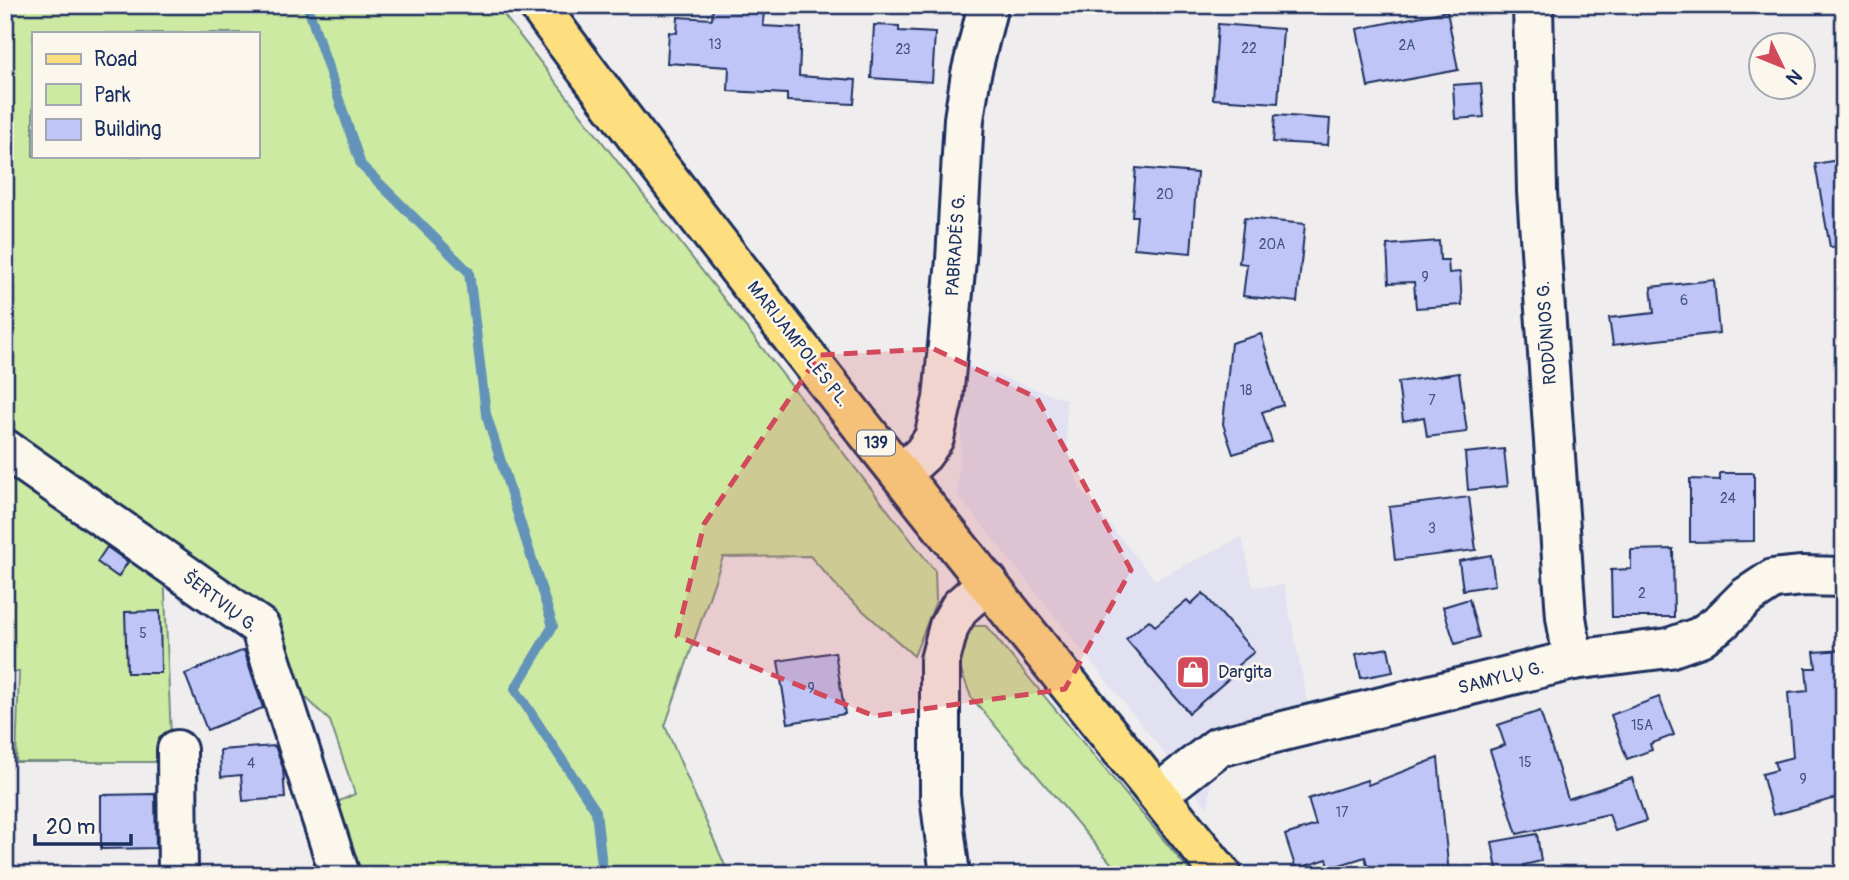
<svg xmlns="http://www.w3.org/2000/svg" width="1849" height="880" font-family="Pangolin,sans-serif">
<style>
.built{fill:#e1e1f1}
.green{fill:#cceaa2;stroke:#748c80;stroke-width:2;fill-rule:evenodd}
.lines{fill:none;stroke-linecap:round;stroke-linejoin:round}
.stream{stroke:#6493b9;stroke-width:10}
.building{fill:#bfc6f7;stroke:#1b2f5e;stroke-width:2}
.minor-casing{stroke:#1b2f5e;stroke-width:44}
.major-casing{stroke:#1b2f5e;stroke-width:44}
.minor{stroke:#fbf7ec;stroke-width:38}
.major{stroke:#fedf80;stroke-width:38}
.marked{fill:#d1495b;fill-opacity:0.2;stroke:#d1495b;stroke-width:5;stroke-dasharray:14 9;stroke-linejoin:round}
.labels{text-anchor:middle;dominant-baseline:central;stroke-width:5;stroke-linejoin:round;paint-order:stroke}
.number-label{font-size:14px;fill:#445584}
.shield{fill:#fbf7ec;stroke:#5e6b89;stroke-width:2}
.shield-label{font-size:16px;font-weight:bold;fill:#1b2f5e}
.street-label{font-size:18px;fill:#1b2f5e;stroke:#fbf7ec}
.poi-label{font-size:18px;fill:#1b2f5e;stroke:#fbf7ec;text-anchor:start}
</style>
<rect width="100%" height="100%" fill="#efedee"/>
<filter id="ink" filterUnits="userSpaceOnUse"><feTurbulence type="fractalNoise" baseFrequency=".0143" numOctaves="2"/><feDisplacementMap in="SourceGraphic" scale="14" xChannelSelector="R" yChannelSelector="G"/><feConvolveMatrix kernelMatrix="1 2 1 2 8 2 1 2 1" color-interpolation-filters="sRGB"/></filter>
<g filter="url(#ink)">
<polygon class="built" points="967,365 1066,400 1067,449 1080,489 1155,580 1242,537 1253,587 1284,585 1314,735 1234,752 1212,774 1208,808 957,494"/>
<g class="green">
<path d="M5,5H496L935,571L936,601L914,656L843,593L810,556L723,557L665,726L729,875H356L335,803L355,794L330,721L295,687L278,628L52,458L5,429ZM33,33H257V156H33Z"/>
<polygon points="5,458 164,570 172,762 16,762 19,672 5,672"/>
<polygon points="966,626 986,626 1193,875 1121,875 971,697 958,662"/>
</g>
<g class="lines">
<polyline class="stream" points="307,5 361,165 469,272 486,414 553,626 515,689 596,811 603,875"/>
</g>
<g class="building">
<polygon points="713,5 764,6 763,26 801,28 799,76 856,80 854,104 787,101 787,94 728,91 729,67 667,63 669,32 677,33 678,17 712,19"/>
<polygon points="1447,11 1458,70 1368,87 1357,29"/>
<polygon points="1218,24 1283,29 1278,103 1213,99"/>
<polygon points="874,25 899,26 899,31 935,33 932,82 871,78"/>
<polygon points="1481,83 1484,117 1455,119 1453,85"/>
<polygon points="1275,115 1330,119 1328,145 1273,142"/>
<polygon points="1844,159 1844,246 1830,247 1815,164"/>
<polygon points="1136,168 1197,173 1191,253 1134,248 1137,216 1132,216"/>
<polygon points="1244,218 1305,224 1297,302 1243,296 1247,264 1239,263"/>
<polygon points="1439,241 1440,260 1448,260 1449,273 1460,272 1462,305 1416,308 1414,282 1389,283 1387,245"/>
<polygon points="1714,280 1719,333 1613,345 1609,318 1654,313 1651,287"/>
<polygon points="1261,334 1283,405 1262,412 1272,442 1233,454 1223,424 1231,343"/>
<polygon points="1459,373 1467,432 1427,437 1424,417 1403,421 1398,382"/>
<polygon points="1504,449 1508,486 1468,490 1465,453"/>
<polygon points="1720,473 1754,473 1754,541 1690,542 1690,479 1720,480"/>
<polygon points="1469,497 1476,550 1395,560 1389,507"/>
<polygon points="107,547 128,562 118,577 97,562"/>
<polygon points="1673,549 1674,617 1612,617 1611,570 1631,569 1631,550"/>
<polygon points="1491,555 1495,585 1463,590 1459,561"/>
<polygon points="1203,593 1254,652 1238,665 1240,669 1189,713 1126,639 1149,620 1155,626 1187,600 1191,604"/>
<polygon points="1469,599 1479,637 1455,644 1443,607"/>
<polygon points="160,611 161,673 127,673 125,612"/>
<polygon points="1388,648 1393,672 1361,678 1356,654"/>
<polygon points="244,650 263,708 207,730 185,674"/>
<polygon points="1844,650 1844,796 1773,815 1762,774 1777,770 1774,762 1793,757 1788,693 1808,691 1806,668 1816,668 1814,652"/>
<polygon points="835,652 845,714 788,723 778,661"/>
<polygon points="1659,697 1674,735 1650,744 1652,750 1627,759 1611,715"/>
<polygon points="1540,711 1568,799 1632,778 1646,821 1615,831 1609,814 1517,834 1490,750 1505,745 1498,725"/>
<polygon points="275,746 283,768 285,798 243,801 241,775 221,777 220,750"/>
<polygon points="1438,758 1449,875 1370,875 1365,857 1330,868 1327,859 1296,869 1285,835 1316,825 1308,799 1367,780 1368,785"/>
<polygon points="155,794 156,848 101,849 101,795"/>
<polygon points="1537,834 1541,861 1524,865 1526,875 1498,875 1492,842"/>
</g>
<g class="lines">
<g class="minor-casing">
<g id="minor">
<polyline points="1533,5 1537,192 1566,617 1573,660"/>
<polyline points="5,449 260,627 340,875"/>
<polyline points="901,474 923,454 934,438 943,399 956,260 964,119 971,74 988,5"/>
<polyline points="177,750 178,875"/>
<polyline points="1158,794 1218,747 1573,660 1669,648 1700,637 1721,622 1746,597 1773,579 1802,576 1844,577"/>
<polyline points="950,875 940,796 940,660 949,626 960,607 988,582"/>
</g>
</g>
<g class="major-casing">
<path id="major" d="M538,5C757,302 991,587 1222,875"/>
</g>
<use href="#minor" class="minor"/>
<use href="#major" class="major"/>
</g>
</g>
<path class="marked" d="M934,349L1037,398L1131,570L1065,689L874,716L677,636L704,524L819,355Z"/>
<defs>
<g id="shop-square" transform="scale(1.75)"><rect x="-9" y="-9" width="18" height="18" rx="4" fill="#d1495b" stroke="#fbf7ec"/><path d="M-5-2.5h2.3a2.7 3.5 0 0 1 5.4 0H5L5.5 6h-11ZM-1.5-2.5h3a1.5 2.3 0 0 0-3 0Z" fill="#fff"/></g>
</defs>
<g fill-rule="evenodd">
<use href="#shop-square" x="1193" y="672"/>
</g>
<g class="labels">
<g class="number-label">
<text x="715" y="44">13</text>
<text x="1407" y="45">2A</text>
<text x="1249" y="48">22</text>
<text x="903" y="49">23</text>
<text x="1165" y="194">20</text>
<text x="1272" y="244">20A</text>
<text x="1425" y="277">9</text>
<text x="1684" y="300">6</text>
<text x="1246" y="390">18</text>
<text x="1432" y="400">7</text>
<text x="1728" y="498">24</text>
<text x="1432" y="528">3</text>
<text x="1642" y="593">2</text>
<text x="143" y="633">5</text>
<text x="811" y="688">9</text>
<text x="1642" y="725">15A</text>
<text x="1525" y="762">15</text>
<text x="251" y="763">4</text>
<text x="1803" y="779">9</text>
<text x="1342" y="812">17</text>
</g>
<rect class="shield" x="857" y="430.5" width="38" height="25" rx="5"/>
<g class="shield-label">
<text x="876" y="443">139</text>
</g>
<g class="street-label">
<text transform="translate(956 245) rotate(-86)">PABRADĖS G.</text>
<text transform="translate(1547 333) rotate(-94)">RODŪNIOS G.</text>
<text transform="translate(798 344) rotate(52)">MARIJAMPOLĖS PL.</text>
<text transform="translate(220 602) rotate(37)">ŠERTVIŲ G.</text>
<text transform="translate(1501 678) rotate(-14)">SAMYLŲ G.</text>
</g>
<g class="poi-label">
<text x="1218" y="672">Dargita</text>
</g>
</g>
<rect width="1849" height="880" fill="none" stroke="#fbf7ec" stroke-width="28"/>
<rect x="14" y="14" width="1821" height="852" fill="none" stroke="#1b2f5e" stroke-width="2.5" filter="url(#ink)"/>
<rect x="32" y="32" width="228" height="126" fill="#fbf7ec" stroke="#a1a7b3" stroke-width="2"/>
<rect x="46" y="54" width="35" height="10" fill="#fedf80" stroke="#a1a7b3" stroke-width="2"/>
<text x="94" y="66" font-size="21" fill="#1b2f5e">Road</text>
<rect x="46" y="84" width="35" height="21" fill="#cceaa2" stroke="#a1a7b3" stroke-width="2"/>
<text x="94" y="102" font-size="21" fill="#1b2f5e">Park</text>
<rect x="46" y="119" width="35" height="21" fill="#bfc6f7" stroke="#a1a7b3" stroke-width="2"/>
<text x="94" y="136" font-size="21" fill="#1b2f5e">Building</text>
<g transform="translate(1782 66) rotate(133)"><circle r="33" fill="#fbf7ec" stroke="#a1a7b3" stroke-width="2"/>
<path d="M0-5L12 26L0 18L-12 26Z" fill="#d1495b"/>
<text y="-10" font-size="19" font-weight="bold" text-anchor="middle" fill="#1b2f5e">N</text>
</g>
<path d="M35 834v10h96v-10" fill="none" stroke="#1b2f5e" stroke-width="3.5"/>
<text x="46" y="834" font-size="21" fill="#1b2f5e" stroke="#fbf7ec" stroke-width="5" paint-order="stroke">20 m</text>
</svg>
